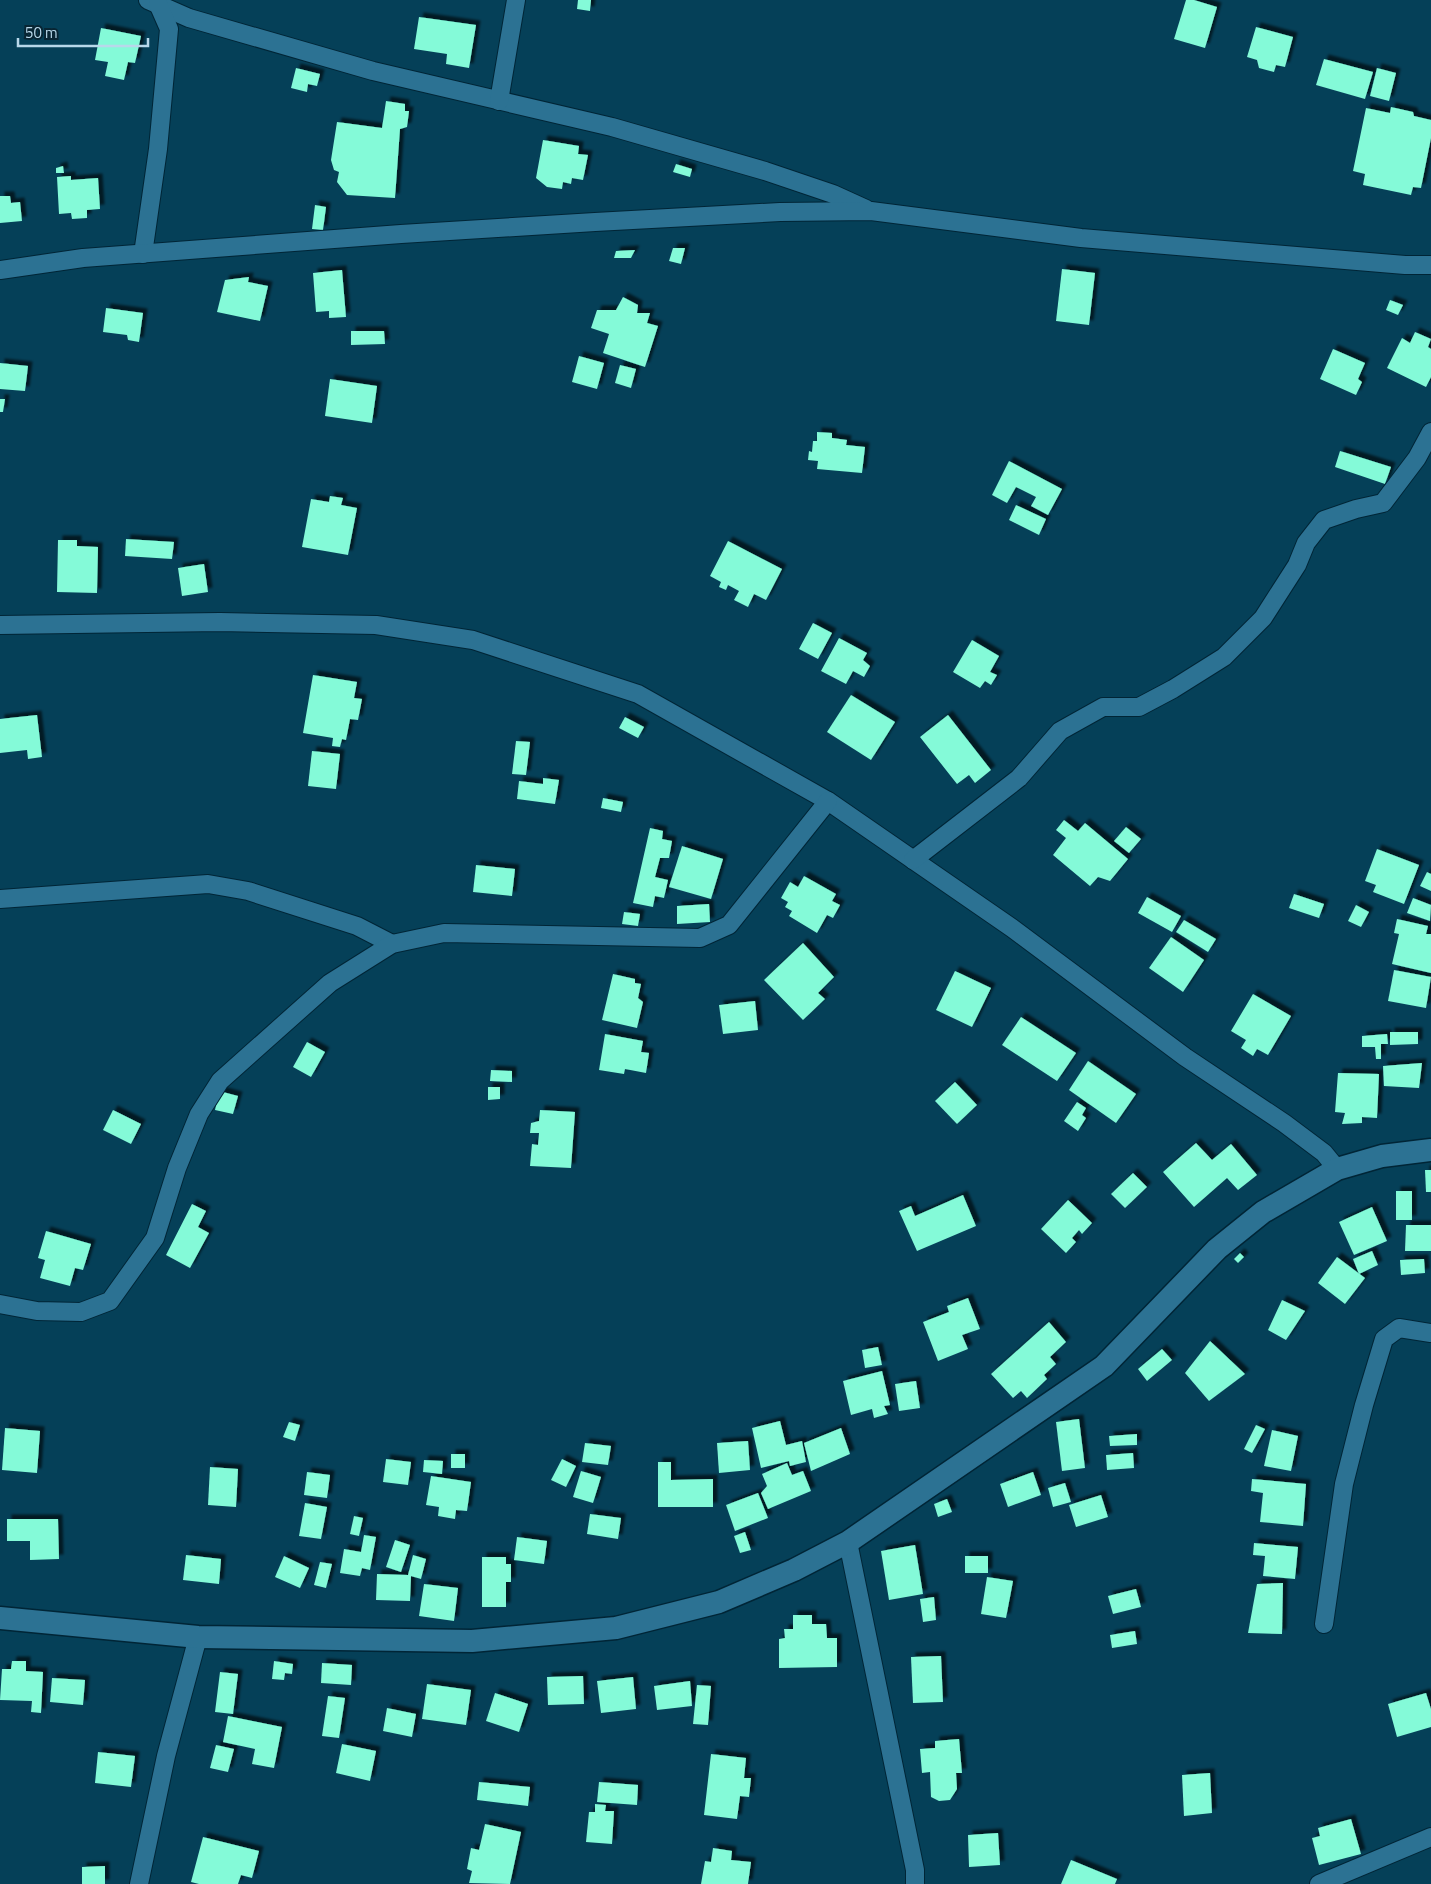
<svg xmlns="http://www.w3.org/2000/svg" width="1431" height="1884" font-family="'Titillium Web',sans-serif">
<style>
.building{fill:#84fad8;filter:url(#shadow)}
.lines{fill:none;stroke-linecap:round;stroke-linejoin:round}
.minor-casing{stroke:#002536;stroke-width:20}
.tertiary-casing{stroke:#002536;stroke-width:25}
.minor{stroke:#2c7293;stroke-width:18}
.tertiary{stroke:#2c7293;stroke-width:22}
</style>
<defs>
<filter id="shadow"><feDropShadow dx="4.5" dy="-4.5" stdDeviation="1" flood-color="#0009"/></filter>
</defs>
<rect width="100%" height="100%" fill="#054058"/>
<g class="building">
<polygon points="578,0 591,0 590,11 577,9"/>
<polygon points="1186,0 1194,0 1217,7 1205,48 1174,39"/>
<polygon points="419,17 476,25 469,68 446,64 447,54 414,49"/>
<polygon points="1256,27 1293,37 1285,67 1276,65 1274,72 1259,68 1257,60 1247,57"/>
<polygon points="101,28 141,36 135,63 128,62 124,80 105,76 108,62 95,60"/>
<polygon points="1324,59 1373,72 1365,99 1316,85"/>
<polygon points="296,68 320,74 317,86 308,84 307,92 291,88"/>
<polygon points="1377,68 1396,73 1389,101 1370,96"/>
<polygon points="386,101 405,104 405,111 409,111 407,127 400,129 395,198 347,195 337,182 339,172 334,170 331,160 337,122 382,128"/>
<polygon points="1391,107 1413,112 1414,116 1431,120 1431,138 1421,188 1413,187 1411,195 1363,185 1365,174 1353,171 1366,108 1390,113"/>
<polygon points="543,140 579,146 578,154 588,155 583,180 572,178 571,184 563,182 562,189 547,187 536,178"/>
<polygon points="676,164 692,169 690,177 673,172"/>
<polygon points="63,166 64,173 56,173 56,168"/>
<polygon points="71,176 71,180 98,178 100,209 87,210 87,218 72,219 71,213 59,214 57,177"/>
<polygon points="0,196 10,196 11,203 20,202 22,221 0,223"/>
<polygon points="315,205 326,207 323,230 312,229"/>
<polygon points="673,248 685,248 681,264 669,261"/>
<polygon points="635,250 631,258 614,258 616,251"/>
<polygon points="1062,269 1095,273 1089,325 1056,321"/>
<polygon points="342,270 346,317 329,318 329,311 316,312 313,273"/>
<polygon points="249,277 248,282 268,286 260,321 217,312 225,280"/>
<polygon points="623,297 638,305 637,313 650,313 647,323 658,326 645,367 603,353 609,334 591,328 597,310 616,310"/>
<polygon points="1390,300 1403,305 1398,315 1386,310"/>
<polygon points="106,308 143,313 139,342 128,340 127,335 103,332"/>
<polygon points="351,331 384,331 385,344 351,345"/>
<polygon points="1415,332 1431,339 1428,347 1431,349 1431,377 1426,387 1387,368 1402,338 1410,343"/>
<polygon points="1333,349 1365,363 1358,379 1362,382 1356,395 1320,379"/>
<polygon points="579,356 604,363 597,389 572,382"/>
<polygon points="0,363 28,366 25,391 0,389"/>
<polygon points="620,365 636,369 631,388 615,383"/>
<polygon points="330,379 377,386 372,423 325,416"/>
<polygon points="0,399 5,399 3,412 0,412"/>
<polygon points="817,432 832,433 832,438 847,440 846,445 865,447 862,473 817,469 818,461 808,460 809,451 812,452 813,441 817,441"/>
<polygon points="1340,451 1391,467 1385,484 1335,467"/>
<polygon points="1009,461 1062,489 1048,515 1031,506 1036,497 1016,487 1007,503 992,495"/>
<polygon points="330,496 343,498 341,505 357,508 348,555 302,547 311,499 329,502"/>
<polygon points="1016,505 1046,519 1039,535 1009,520"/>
<polygon points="126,539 174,542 172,559 125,556"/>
<polygon points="58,540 77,540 77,546 98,547 97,593 57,592"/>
<polygon points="728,541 782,569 766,600 754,594 748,607 734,600 739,591 728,585 726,590 719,587 721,582 710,576"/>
<polygon points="204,564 208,592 182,596 178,568"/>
<polygon points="813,623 832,633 818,659 799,649"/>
<polygon points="839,638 867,653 863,660 870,666 864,677 853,671 846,684 821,671"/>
<polygon points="972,640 999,656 990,672 997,675 991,685 985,681 980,688 953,672"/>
<polygon points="313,675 357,682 354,698 362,699 358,720 350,719 346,740 342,739 340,747 332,746 333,738 303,733"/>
<polygon points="851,695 895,722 871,760 827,732"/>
<polygon points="37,715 42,757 28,759 27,750 0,753 0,719"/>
<polygon points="948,715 991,770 975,783 969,775 957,784 920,737"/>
<polygon points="625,717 644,727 638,738 619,728"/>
<polygon points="516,741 530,742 526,775 512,774"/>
<polygon points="312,751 340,754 336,789 308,786"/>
<polygon points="543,778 559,780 555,804 517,799 519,781 543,784"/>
<polygon points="603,798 623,802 621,812 601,808"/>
<polygon points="1064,820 1078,831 1085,823 1128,859 1110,881 1098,877 1090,886 1053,855 1066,838 1056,830"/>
<polygon points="1126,827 1141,839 1129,853 1114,841"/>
<polygon points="650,828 663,831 662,839 672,841 669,858 660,858 655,877 668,880 664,898 655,896 653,907 633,903"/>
<polygon points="682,846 723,859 711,899 669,887"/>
<polygon points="1377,849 1419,865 1404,904 1373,892 1376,885 1365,881"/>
<polygon points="476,865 515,869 512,896 473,892"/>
<polygon points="1427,872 1431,874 1431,891 1420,886"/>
<polygon points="804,876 836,894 832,901 840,905 833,918 827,915 817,933 789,916 792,911 785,907 788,902 781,898 790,882 798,887"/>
<polygon points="1294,894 1324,904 1319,918 1289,908"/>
<polygon points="1147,897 1181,916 1172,932 1138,913"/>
<polygon points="1413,898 1431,905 1430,921 1407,913"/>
<polygon points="709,904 710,922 677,924 677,906"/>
<polygon points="1356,905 1369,912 1361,927 1348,921"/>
<polygon points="624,912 640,914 638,926 622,924"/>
<polygon points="1397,919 1428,926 1426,934 1431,934 1431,973 1392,964 1399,934 1394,933"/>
<polygon points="1184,920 1216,939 1208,952 1176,932"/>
<polygon points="1171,937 1204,960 1183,992 1149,968"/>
<polygon points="803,943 834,977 818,993 825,999 803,1020 764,980"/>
<polygon points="1394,970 1431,977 1426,1008 1388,1001"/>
<polygon points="955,971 991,988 972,1027 936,1010"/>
<polygon points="613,974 635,979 635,983 641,984 638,998 643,1002 637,1028 602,1020"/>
<polygon points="1253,994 1291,1016 1268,1055 1257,1049 1253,1056 1241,1048 1246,1040 1231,1031"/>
<polygon points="755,1001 758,1030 723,1034 719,1005"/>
<polygon points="1021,1017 1076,1053 1057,1081 1002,1045"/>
<polygon points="1390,1032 1418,1032 1418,1044 1390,1045"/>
<polygon points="605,1034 643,1041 641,1052 649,1053 646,1073 625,1069 624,1074 599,1070"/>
<polygon points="1387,1034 1388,1044 1381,1044 1381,1059 1376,1059 1375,1047 1362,1047 1362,1036"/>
<polygon points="307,1042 325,1052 311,1077 293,1067"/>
<polygon points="1088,1061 1136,1094 1116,1123 1069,1090"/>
<polygon points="1422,1063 1419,1088 1384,1086 1383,1066"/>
<polygon points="491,1070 512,1071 512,1082 490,1081"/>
<polygon points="1338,1073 1379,1074 1377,1118 1362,1117 1362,1123 1342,1124 1345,1113 1335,1112"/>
<polygon points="955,1082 977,1105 957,1124 935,1101"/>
<polygon points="488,1087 500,1087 500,1099 488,1100"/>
<polygon points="219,1091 238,1096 233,1114 215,1110"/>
<polygon points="1077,1102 1086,1108 1082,1115 1086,1118 1078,1131 1064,1121"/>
<polygon points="113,1110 141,1124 131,1144 103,1130"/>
<polygon points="540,1110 575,1112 571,1168 530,1166 532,1144 538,1145 539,1133 530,1133 531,1123 539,1121"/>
<polygon points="1196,1143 1212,1160 1231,1144 1257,1175 1238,1190 1227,1178 1194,1207 1163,1172"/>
<polygon points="1425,1170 1431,1170 1431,1192 1426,1192"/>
<polygon points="1133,1173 1147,1187 1125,1208 1111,1194"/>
<rect x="1396" y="1191" width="16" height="29"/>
<polygon points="963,1195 976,1226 917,1251 899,1211 911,1206 915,1216"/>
<polygon points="1068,1200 1092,1223 1082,1234 1079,1230 1072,1238 1076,1242 1066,1253 1041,1229"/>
<polygon points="192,1204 206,1211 198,1227 209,1233 190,1268 166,1255"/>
<polygon points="1372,1207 1387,1241 1354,1255 1339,1222"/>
<polygon points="1406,1225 1431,1225 1431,1251 1405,1251"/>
<polygon points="46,1231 91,1244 83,1270 75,1268 70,1286 40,1278 45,1260 38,1258"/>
<polygon points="1372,1251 1378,1265 1359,1274 1353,1259"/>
<polygon points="1240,1253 1244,1257 1238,1263 1234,1259"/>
<polygon points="1337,1257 1365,1278 1345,1304 1318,1283"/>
<polygon points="1424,1259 1425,1273 1401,1275 1400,1260"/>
<polygon points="968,1298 980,1329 962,1335 968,1349 938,1361 923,1322 949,1312 947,1306"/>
<polygon points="1282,1300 1305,1311 1286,1340 1268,1330"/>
<polygon points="1049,1322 1066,1342 1050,1357 1056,1364 1044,1375 1047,1379 1027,1398 1021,1391 1013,1398 991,1374"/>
<polygon points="1210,1341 1245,1374 1209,1401 1185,1373"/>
<polygon points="878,1347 882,1365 865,1368 862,1350"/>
<polygon points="1162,1349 1172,1360 1147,1381 1138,1369"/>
<polygon points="882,1371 890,1405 884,1406 888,1414 874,1418 872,1409 851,1415 843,1381"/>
<polygon points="916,1381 920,1408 899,1411 895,1384"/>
<polygon points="1079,1419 1085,1468 1062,1471 1056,1422"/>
<polygon points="780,1421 786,1445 802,1441 806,1462 790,1466 789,1461 761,1468 752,1428"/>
<polygon points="289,1422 300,1425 295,1441 283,1437"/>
<polygon points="1256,1425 1265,1429 1252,1453 1244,1449"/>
<polygon points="5,1428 40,1431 37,1473 2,1470"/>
<polygon points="841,1428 850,1454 811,1471 804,1443"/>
<polygon points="1272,1430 1298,1436 1291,1471 1264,1466"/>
<polygon points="1137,1434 1137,1445 1110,1446 1109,1436"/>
<polygon points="748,1441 750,1470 719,1473 717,1443"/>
<polygon points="585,1443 611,1446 608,1465 582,1462"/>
<polygon points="1133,1453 1134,1468 1107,1470 1106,1455"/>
<rect x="451" y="1454" width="14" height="14"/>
<polygon points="386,1459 411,1462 408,1485 383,1482"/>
<polygon points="562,1459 576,1466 566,1487 551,1480"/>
<polygon points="424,1460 443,1461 442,1474 423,1472"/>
<polygon points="658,1462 671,1462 671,1480 713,1479 713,1507 658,1507"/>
<polygon points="787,1463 792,1475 803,1471 811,1491 768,1509 761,1493 767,1486 762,1474"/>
<polygon points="210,1467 238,1469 236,1507 208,1505"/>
<polygon points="581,1471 601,1477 593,1503 573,1497"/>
<polygon points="307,1472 330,1475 327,1498 304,1495"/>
<polygon points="1033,1472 1041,1495 1008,1507 1000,1484"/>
<polygon points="431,1476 471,1482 467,1511 456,1510 455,1519 438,1516 439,1507 426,1505"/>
<polygon points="1252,1479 1306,1484 1303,1526 1260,1522 1263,1493 1251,1491"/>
<polygon points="1065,1483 1071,1502 1053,1507 1048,1488"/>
<polygon points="758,1493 768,1518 735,1531 726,1505"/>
<polygon points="1101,1495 1108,1517 1076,1527 1069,1505"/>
<polygon points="947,1499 952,1512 938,1517 934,1504"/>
<polygon points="305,1503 327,1507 321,1539 299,1536"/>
<polygon points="590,1514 621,1518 618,1539 587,1534"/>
<polygon points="354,1516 363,1518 359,1536 350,1534"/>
<polygon points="7,1519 58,1519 59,1559 30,1560 30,1541 7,1541"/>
<polygon points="745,1532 751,1550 740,1553 734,1536"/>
<polygon points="364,1535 376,1537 370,1570 362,1568 360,1576 340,1573 344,1549 361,1552"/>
<polygon points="517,1537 547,1541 544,1564 514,1560"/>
<polygon points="395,1540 410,1545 401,1572 386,1567"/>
<polygon points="1254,1543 1298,1547 1295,1579 1263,1576 1265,1556 1253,1555"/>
<polygon points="915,1545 923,1594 889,1600 881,1551"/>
<polygon points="186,1555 221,1559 219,1584 183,1580"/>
<polygon points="413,1555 426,1559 421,1579 411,1576 410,1601 376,1600 377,1574 408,1575"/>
<polygon points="284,1556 309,1568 300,1588 275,1577"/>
<rect x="965" y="1556" width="23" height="17"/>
<polygon points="482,1557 506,1557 506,1564 511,1564 511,1582 506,1582 506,1607 482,1607"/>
<polygon points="320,1562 332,1564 326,1588 314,1585"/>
<polygon points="987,1577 1013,1581 1006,1618 981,1614"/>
<polygon points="1283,1583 1282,1634 1248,1633 1257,1584"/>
<polygon points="424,1584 458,1588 454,1621 419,1616"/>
<polygon points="1136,1589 1141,1607 1113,1614 1108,1596"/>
<polygon points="934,1597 936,1620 923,1622 920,1599"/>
<polygon points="793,1615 812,1615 812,1624 826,1624 827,1638 837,1638 837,1667 779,1668 779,1639 785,1638 784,1629 793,1629"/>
<polygon points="1135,1631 1137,1644 1112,1648 1110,1635"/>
<polygon points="941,1656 943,1702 913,1703 911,1657"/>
<polygon points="12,1661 26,1661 26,1671 43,1672 41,1713 31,1712 32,1701 0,1700 2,1669 11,1669"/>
<polygon points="274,1661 293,1664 292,1674 285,1673 284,1680 272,1679"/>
<polygon points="322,1663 352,1665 351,1685 321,1683"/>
<polygon points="220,1672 238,1674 233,1714 215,1712"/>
<polygon points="583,1676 584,1704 548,1705 547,1677"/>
<polygon points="633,1677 636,1709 601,1713 597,1681"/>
<polygon points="52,1678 85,1680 83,1705 50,1702"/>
<polygon points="690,1681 692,1706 657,1710 654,1686"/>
<polygon points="427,1684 471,1690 466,1725 422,1719"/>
<polygon points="697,1685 711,1686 708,1725 693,1724"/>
<polygon points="495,1693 528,1704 519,1732 486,1721"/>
<polygon points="1426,1693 1431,1709 1431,1727 1397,1737 1388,1704"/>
<polygon points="328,1696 345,1698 339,1738 322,1736"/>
<polygon points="387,1708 416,1714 412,1737 383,1731"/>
<polygon points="228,1716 282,1727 274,1768 252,1764 255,1749 223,1742"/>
<polygon points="959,1739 962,1773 956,1773 957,1789 950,1800 939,1801 931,1797 930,1772 922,1773 920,1749 935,1748 935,1741"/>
<polygon points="342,1744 376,1751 370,1781 336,1773"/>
<polygon points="216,1745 234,1749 228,1772 210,1768"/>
<polygon points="98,1752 135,1756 131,1787 95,1783"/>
<polygon points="711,1754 746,1758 744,1778 751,1778 749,1797 740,1796 737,1819 704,1815"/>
<polygon points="1210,1773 1212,1813 1184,1816 1182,1775"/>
<polygon points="479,1782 530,1787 528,1806 477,1800"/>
<polygon points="599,1782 638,1785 637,1805 597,1802"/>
<polygon points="595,1804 606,1805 605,1811 614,1811 612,1844 586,1842 589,1812 595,1812"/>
<polygon points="1351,1819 1361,1854 1319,1865 1312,1838 1320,1836 1318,1828"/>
<polygon points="485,1824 521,1832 510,1884 469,1883 472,1871 467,1869 471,1848 479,1850"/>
<polygon points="998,1833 1000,1865 969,1867 968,1835"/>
<polygon points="203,1837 259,1851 252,1878 241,1875 238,1884 199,1884 191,1882"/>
<polygon points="713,1848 732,1851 731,1860 751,1862 748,1884 701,1884 705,1861 711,1862"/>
<polygon points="1071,1860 1117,1879 1115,1884 1061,1884"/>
<polygon points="105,1866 105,1884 82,1884 82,1867"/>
</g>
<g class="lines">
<g class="minor-casing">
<g id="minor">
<polyline points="148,0 189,18 373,71 612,127 765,171 833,194 866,209"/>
<polyline points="499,101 516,0"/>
<polyline points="143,254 158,149 169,29 158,4"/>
<polyline points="0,270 83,258 401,234 595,222 780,212 871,211 1081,238 1405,265 1431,265"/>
<polyline points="0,625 220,622 376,625 473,640 638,694 828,801 1012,928 1185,1057 1284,1123 1324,1153 1337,1169"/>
<polyline points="913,860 1019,778 1060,731 1103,707 1139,707 1173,689 1224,657 1263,618 1297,565 1306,543 1324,520 1356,509 1383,503 1417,458 1431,432"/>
<polyline points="0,899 208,884 248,891 357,926 392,944"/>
<polyline points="0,1304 37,1311 81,1312 110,1301 155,1238 177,1168 199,1114 220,1081 330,983 392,944 444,933 700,938 729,925 828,801"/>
<polyline points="848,1542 915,1870 915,1884"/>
<polyline points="1324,1624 1344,1484 1364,1405 1384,1339 1399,1328 1431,1333"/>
<polyline points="139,1884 166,1756 198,1637"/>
<polyline points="1319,1884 1431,1837"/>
</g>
</g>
<g class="tertiary-casing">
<polyline id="tertiary" points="0,1618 198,1637 472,1641 616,1628 719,1602 794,1570 848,1542 1104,1366 1217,1249 1263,1212 1337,1169 1382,1156 1431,1150"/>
</g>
<use href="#minor" class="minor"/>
<use href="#tertiary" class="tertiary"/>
</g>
<path d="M18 38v8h130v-8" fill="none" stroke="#b8d8ea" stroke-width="2.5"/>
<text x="25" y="38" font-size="15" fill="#b8d8ea" stroke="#082533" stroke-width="4" paint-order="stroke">50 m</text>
</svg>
